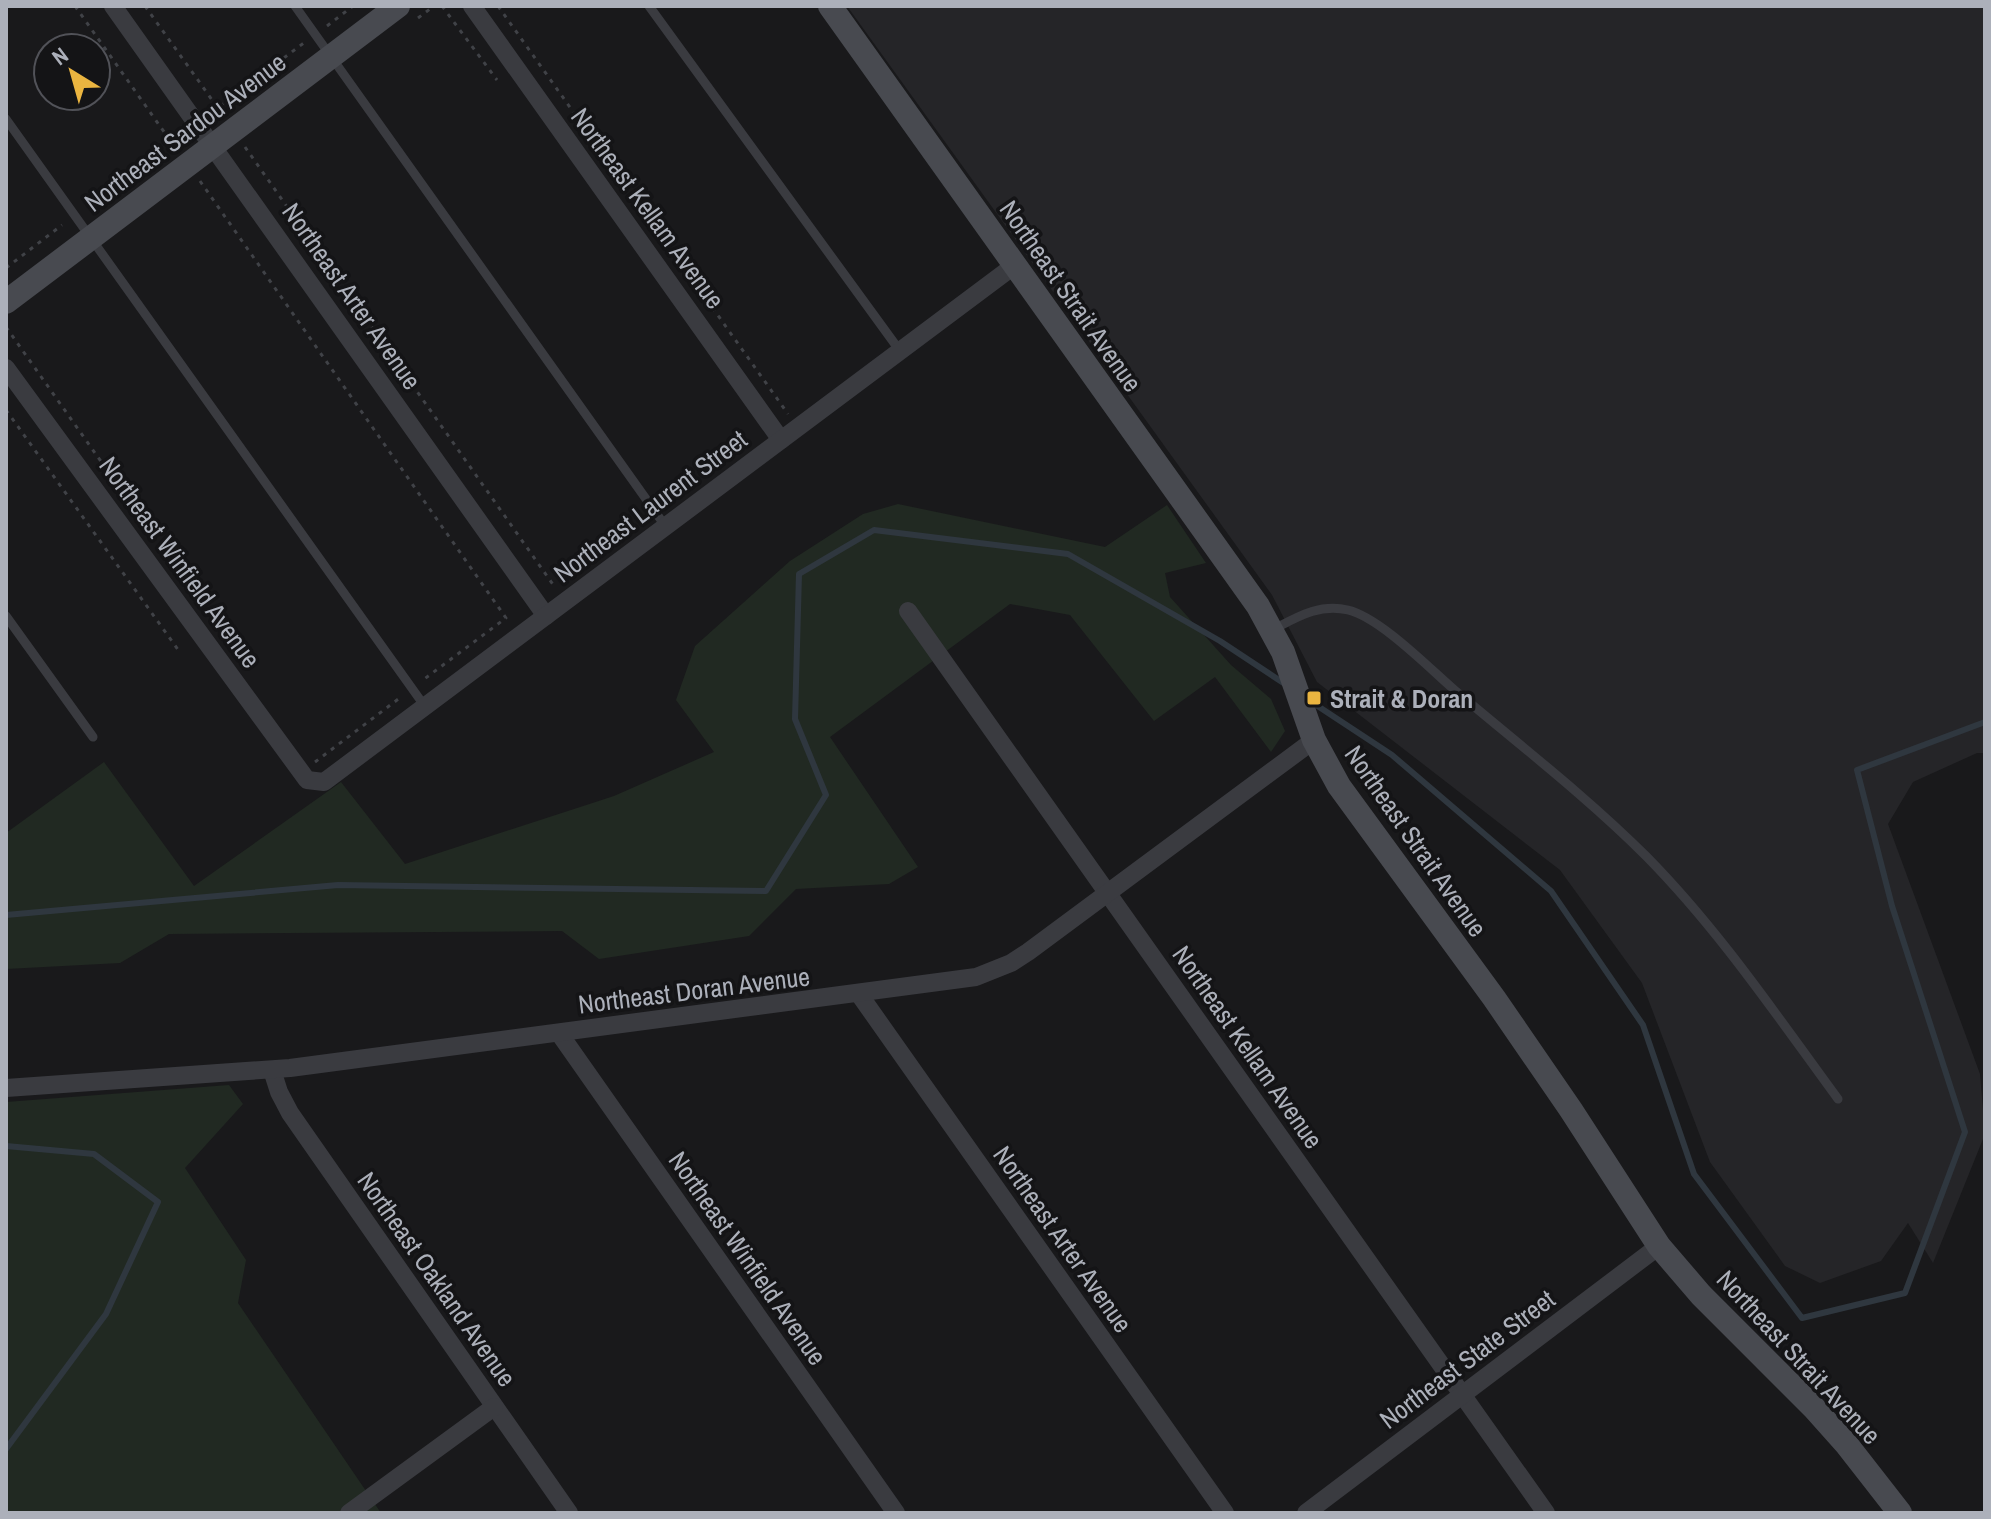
<svg xmlns="http://www.w3.org/2000/svg" width="1991" height="1519" font-family="'Archivo Narrow',sans-serif">
<style>
.built{fill:#252528}
.green{fill:#212922}
.lines{fill:none;stroke-linecap:round;stroke-linejoin:round}
.stream{stroke:#2f373f;stroke-width:6}
.path{stroke:#404247;stroke-width:3;stroke-dasharray:4 6;stroke-linecap:butt}
.lane{stroke:#3a3b40;stroke-width:9}
.street{stroke:#3a3b40;stroke-width:18}
.secondary{stroke:#484a50;stroke-width:24}
.poi-dot{fill:#ebb540;stroke:#141416;stroke-width:3}
.labels{text-anchor:middle;dominant-baseline:central;stroke-width:7;stroke-linejoin:round;paint-order:stroke}
.street-label{font-size:26px;fill:#acb0ba;stroke:#141416}
.poi-label{font-size:26px;font-weight:bold;fill:#acb0ba;stroke:#141416;text-anchor:start}
</style>
<rect width="100%" height="100%" fill="#19191b"/>
<polygon class="built" points="847,6 1985,6 1985,753 1977,753 1913,782 1888,824 1980,1074 1985,1134 1933,1263 1908,1223 1881,1261 1820,1283 1785,1266 1710,1162 1642,983 1560,870 1317,682 1272,595"/>
<g class="green">
<polygon points="898,504 1105,547 1167,505 1206,563 1165,573 1170,597 1231,665 1271,699 1285,731 1271,752 1215,677 1154,721 1070,615 1010,604 830,737 918,867 889,884 796,889 749,936 599,959 562,931 169,934 120,963 6,969 6,833 104,762 194,886 341,782 405,864 614,796 714,752 676,700 695,646 790,561 863,514"/>
<polygon points="229,1085 243,1104 185,1168 246,1260 238,1303 381,1513 6,1513 6,1102"/>
</g>
<g class="lines">
<g class="stream">
<polyline points="1307,699 1392,755 1551,891 1643,1025 1694,1174 1802,1318 1905,1293 1965,1132 1892,906 1857,770 1985,722"/>
<polyline points="6,915 338,885 766,891 826,795 795,719 799,574 874,530 1068,554 1220,641 1285,684"/>
<polyline points="6,1146 94,1154 158,1202 106,1314 6,1449"/>
</g>
<g class="path">
<polyline points="75,6 174,146"/>
<polyline points="145,6 220,111"/>
<polyline points="442,6 497,80"/>
<polyline points="498,6 788,414"/>
<polyline points="418,18 434,6"/>
<polyline points="327,26 353,6"/>
<polyline points="212,112 305,42"/>
<polyline points="245,147 554,586"/>
<polyline points="200,181 506,618 423,680"/>
<polyline points="87,206 180,135"/>
<polyline points="6,268 62,225"/>
<polyline points="6,327 148,528"/>
<polyline points="6,410 179,651"/>
<polyline points="315,762 401,697"/>
</g>
<g class="lane">
<polyline points="295,6 666,527"/>
<polyline points="649,6 900,351"/>
<polyline points="6,119 426,708"/>
<polyline points="6,616 93,737"/>
<path d="M1274,629C1297,617 1320,603 1348,610C1381,618 1431,670 1458,693C1521,746 1588,798 1646,856C1719,930 1777,1016 1838,1099"/>
</g>
<g class="street">
<polyline points="113,6 546,616"/>
<polyline points="472,6 781,440"/>
<polyline points="6,368 307,780 324,782 1015,265"/>
<polyline points="908,611 1546,1513"/>
<polyline points="859,994 1225,1513"/>
<polyline points="559,1033 896,1513"/>
<polyline points="272,1070 279,1092 290,1113 569,1513"/>
<polyline points="6,1088 290,1068 976,977 1011,963 1028,952 1314,740"/>
<polyline points="349,1513 494,1407"/>
<polyline points="1306,1513 1659,1246"/>
</g>
<g class="secondary">
<polyline points="830,6 1258,606 1283,652 1314,740 1339,786 1494,998 1571,1110 1659,1246 1701,1295 1814,1408 1847,1445 1900,1513"/>
<polyline points="6,302 398,6"/>
</g>
</g>
<rect class="poi-dot" x="1306" y="690" width="16" height="16" rx="4"/>
<g class="labels">
<g class="street-label">
<text transform="translate(185 132) rotate(-37)">Northeast Sardou Avenue</text>
<text transform="translate(648 208) rotate(54)">Northeast Kellam Avenue</text>
<text transform="translate(352 296) rotate(55)">Northeast Arter Avenue</text>
<text transform="translate(1071 296) rotate(55)">Northeast Strait Avenue</text>
<text transform="translate(650 506) rotate(-37)">Northeast Laurent Street</text>
<text transform="translate(180 562) rotate(54)">Northeast Winfield Avenue</text>
<text transform="translate(1416 841) rotate(55)">Northeast Strait Avenue</text>
<text transform="translate(694 990) rotate(-7)">Northeast Doran Avenue</text>
<text transform="translate(1248 1047) rotate(55)">Northeast Kellam Avenue</text>
<text transform="translate(1063 1239) rotate(55)">Northeast Arter Avenue</text>
<text transform="translate(748 1258) rotate(55)">Northeast Winfield Avenue</text>
<text transform="translate(437 1279) rotate(55)">Northeast Oakland Avenue</text>
<text transform="translate(1799 1357) rotate(47)">Northeast Strait Avenue</text>
<text transform="translate(1467 1359) rotate(-37)">Northeast State Street</text>
</g>
<g class="poi-label">
<text x="1330" y="698">Strait &amp; Doran</text>
</g>
</g>
<rect width="1991" height="1519" fill="none" stroke="#acb0ba" stroke-width="16"/>
<g transform="translate(72 72) rotate(323)"><circle r="38" fill="#141416" stroke="#515258" stroke-width="2"/>
<path d="M0-6L14 30L0 20L-14 30Z" fill="#ebb540"/>
<text y="-12" font-size="22" font-weight="bold" text-anchor="middle" fill="#acb0ba">N</text>
</g>
</svg>
